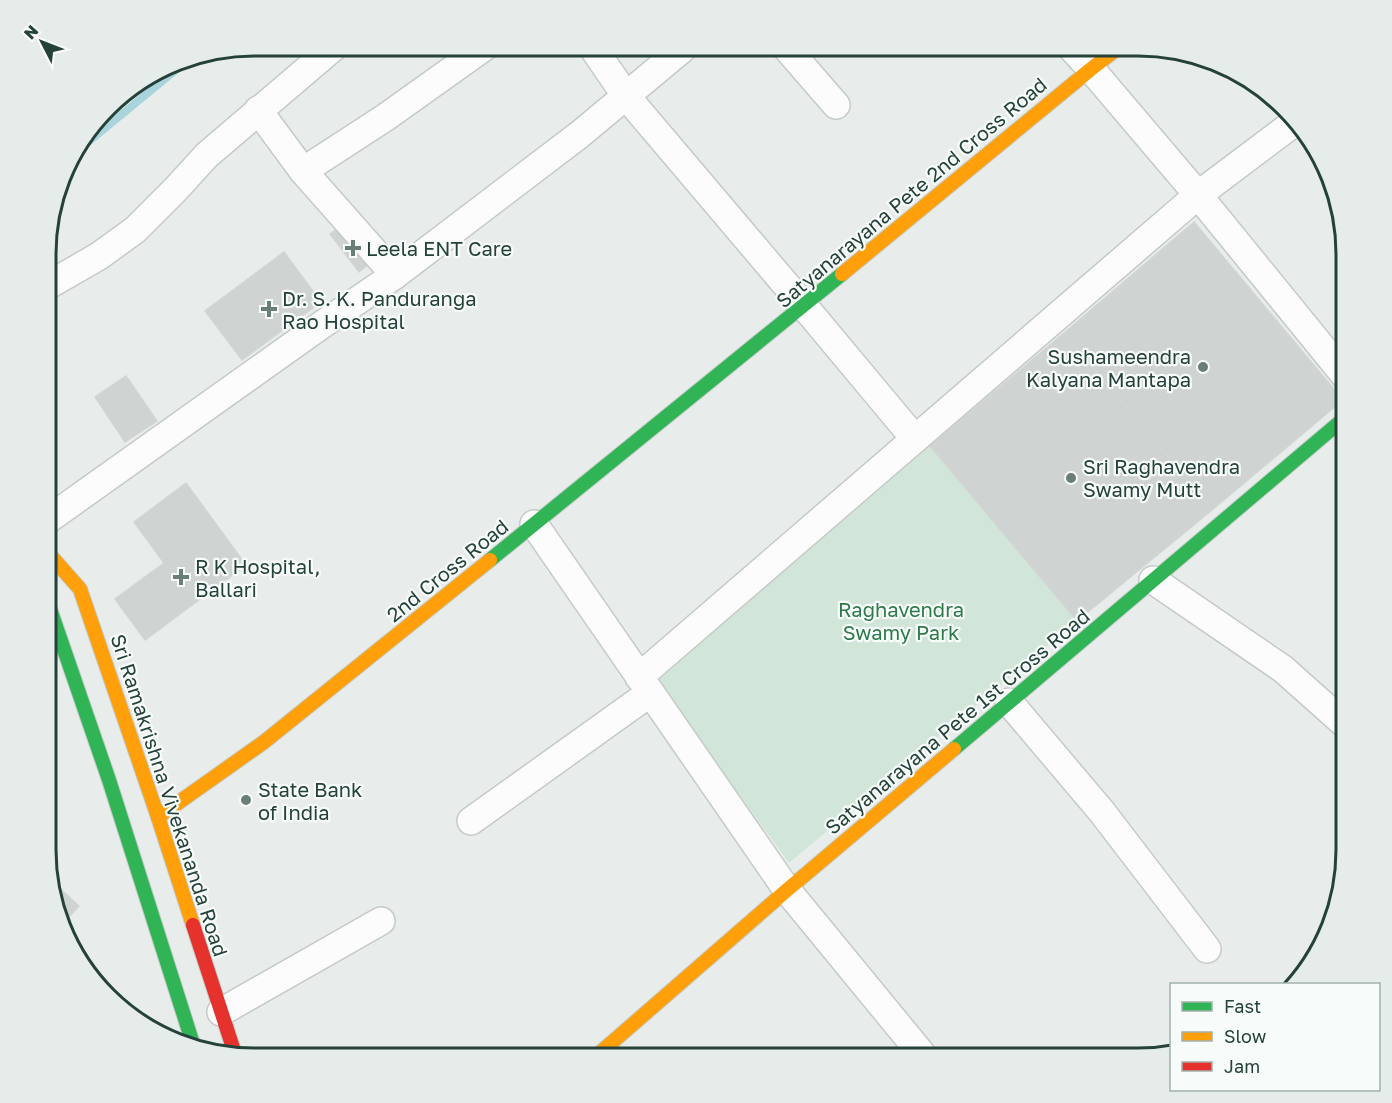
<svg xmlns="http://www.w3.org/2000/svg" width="1392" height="1103" font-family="'Golos Text',sans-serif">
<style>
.green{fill:#d1e6d8}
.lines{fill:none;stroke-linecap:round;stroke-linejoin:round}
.stream{stroke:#a9d4db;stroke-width:8}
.building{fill:#cfd4d2;stroke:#d1d6d4;stroke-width:1.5}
.street-casing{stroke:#c5cac8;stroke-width:30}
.fast-casing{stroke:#c3cbc8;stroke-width:16}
.slow-casing{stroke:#c3cbc8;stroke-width:16}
.jam-casing{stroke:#c3cbc8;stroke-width:16}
.street{stroke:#fcfcfc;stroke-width:27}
.fast{stroke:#30b455;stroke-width:14}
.slow{stroke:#ff9f0a;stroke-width:14}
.jam{stroke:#e5322d;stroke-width:14}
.poi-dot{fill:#697e78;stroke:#f7fbf9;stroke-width:2}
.labels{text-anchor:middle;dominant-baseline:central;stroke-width:4.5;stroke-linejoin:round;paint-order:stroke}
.street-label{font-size:20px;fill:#24423a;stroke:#f7fbf9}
.poi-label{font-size:20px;fill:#24423a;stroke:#f7fbf9;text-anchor:start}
.park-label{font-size:20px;fill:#2d7a4b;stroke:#f7fbf9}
.rim{fill:none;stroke:#24423a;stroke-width:3}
</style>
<rect width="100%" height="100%" fill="#e8edeb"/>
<polygon class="green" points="930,446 1077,621 789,863 657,681"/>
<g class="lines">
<polyline class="stream" points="70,157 194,55"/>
</g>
<g class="building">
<polygon points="346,222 375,259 359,272 330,234"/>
<polygon points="1194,222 1343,400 1212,510 1064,333"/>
<polygon points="284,252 321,302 242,360 205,311"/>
<polygon points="1064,333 1212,510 1077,621 930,446"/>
<polygon points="126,376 157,421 125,442 95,397"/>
<polygon points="186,483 246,565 145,640 115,599 164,563 134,522"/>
<polygon points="51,880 79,906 62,924 50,881"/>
</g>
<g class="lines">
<g class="street-casing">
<g id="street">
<polyline points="591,45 626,96 804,306 915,439"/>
<polyline points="784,45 836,105"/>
<polyline points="1069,45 1091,69 1198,195 1347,378"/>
<polyline points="258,110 303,171 395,275"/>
<polyline points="303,171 386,117 487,45"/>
<polyline points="47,286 99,256 135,230 175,190 207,155 336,45"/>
<polyline points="46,521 320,326 395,275 579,135 687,45"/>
<polyline points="534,524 787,890 925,1058"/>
<polyline points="1153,580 1283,669 1347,726"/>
<polyline points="639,677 1198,195 1295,122"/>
<polyline points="1009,702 1102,812 1207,949"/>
<polyline points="471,821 650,693"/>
<polyline points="221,1012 381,921"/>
</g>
</g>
<g class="fast-casing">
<g id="fast">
<polyline points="50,555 49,606 109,780 194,1047"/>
<polyline points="490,560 842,274"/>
<polyline points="954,749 1347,416"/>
</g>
</g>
<g class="slow-casing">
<g id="slow">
<polyline points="842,274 1091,69 1122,45"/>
<polyline points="50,555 80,589 158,817 193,925"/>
<polyline points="158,817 264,742 490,560"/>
<polyline points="594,1058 787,890 954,749"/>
</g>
</g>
<g class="jam-casing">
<polyline id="jam" points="193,925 236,1057"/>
</g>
<use href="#street" class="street"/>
<use href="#fast" class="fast"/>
<use href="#slow" class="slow"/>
<use href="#jam" class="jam"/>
</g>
<g class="poi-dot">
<path d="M350 239h6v6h6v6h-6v6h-6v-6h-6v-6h6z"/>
<path d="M266 300h6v6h6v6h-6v6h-6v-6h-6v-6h6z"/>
<circle cx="1203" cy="367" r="6"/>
<circle cx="1071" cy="478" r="6"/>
<path d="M178 568h6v6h6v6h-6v6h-6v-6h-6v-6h6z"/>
<circle cx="246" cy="800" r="6"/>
</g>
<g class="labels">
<g class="street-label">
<text transform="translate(911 192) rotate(-40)">Satyanarayana Pete 2nd Cross Road</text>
<text transform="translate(447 570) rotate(-39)">2nd Cross Road</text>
<text transform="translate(957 721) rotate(-40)">Satyanarayana Pete 1st Cross Road</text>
<text transform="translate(170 795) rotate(72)">Sri Ramakrishna Vivekananda Road</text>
</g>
<g class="poi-label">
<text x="366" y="248">Leela ENT Care</text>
<text x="282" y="298">Dr. S. K. Panduranga<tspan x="282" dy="23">Rao Hospital</tspan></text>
<text x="1191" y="356" text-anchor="end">Sushameendra<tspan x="1191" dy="23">Kalyana Mantapa</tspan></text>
<text x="1083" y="466">Sri Raghavendra<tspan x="1083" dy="23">Swamy Mutt</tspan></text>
<text x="195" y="566">R K Hospital,<tspan x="195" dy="23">Ballari</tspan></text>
<text x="258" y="789">State Bank<tspan x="258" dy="23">of India</tspan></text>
</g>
<g class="park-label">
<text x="901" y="609">Raghavendra<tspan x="901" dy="23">Swamy Park</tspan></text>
</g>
</g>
<path d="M0 0H1392V1103H0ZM254 56H1138A198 198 0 0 1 1336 254V850A198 198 0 0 1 1138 1048H254A198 198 0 0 1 56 850V254A198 198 0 0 1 254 56Z" fill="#e6ecea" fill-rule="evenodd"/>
<path class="rim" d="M254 56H1138A198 198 0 0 1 1336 254V850A198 198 0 0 1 1138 1048H254A198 198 0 0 1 56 850V254A198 198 0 0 1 254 56Z"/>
<rect x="1170" y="983" width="210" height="108" fill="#f7fbf9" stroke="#a3b1ad" stroke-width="1.5"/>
<rect x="1182" y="1002" width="30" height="9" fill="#30b455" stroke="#a3b1ad" stroke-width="1.5"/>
<text x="1224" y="1013" font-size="18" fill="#24423a">Fast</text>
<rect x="1182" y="1032" width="30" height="9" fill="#ff9f0a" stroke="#a3b1ad" stroke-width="1.5"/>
<text x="1224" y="1043" font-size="18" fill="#24423a">Slow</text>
<rect x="1182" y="1062" width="30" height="9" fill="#e5322d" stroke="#a3b1ad" stroke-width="1.5"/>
<text x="1224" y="1073" font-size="18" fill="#24423a">Jam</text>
<g transform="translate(42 42) rotate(312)" stroke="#f7fbf9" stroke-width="4.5" paint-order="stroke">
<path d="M0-4.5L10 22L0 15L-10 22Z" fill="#24423a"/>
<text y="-9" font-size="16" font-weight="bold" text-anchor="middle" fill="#24423a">N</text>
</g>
</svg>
